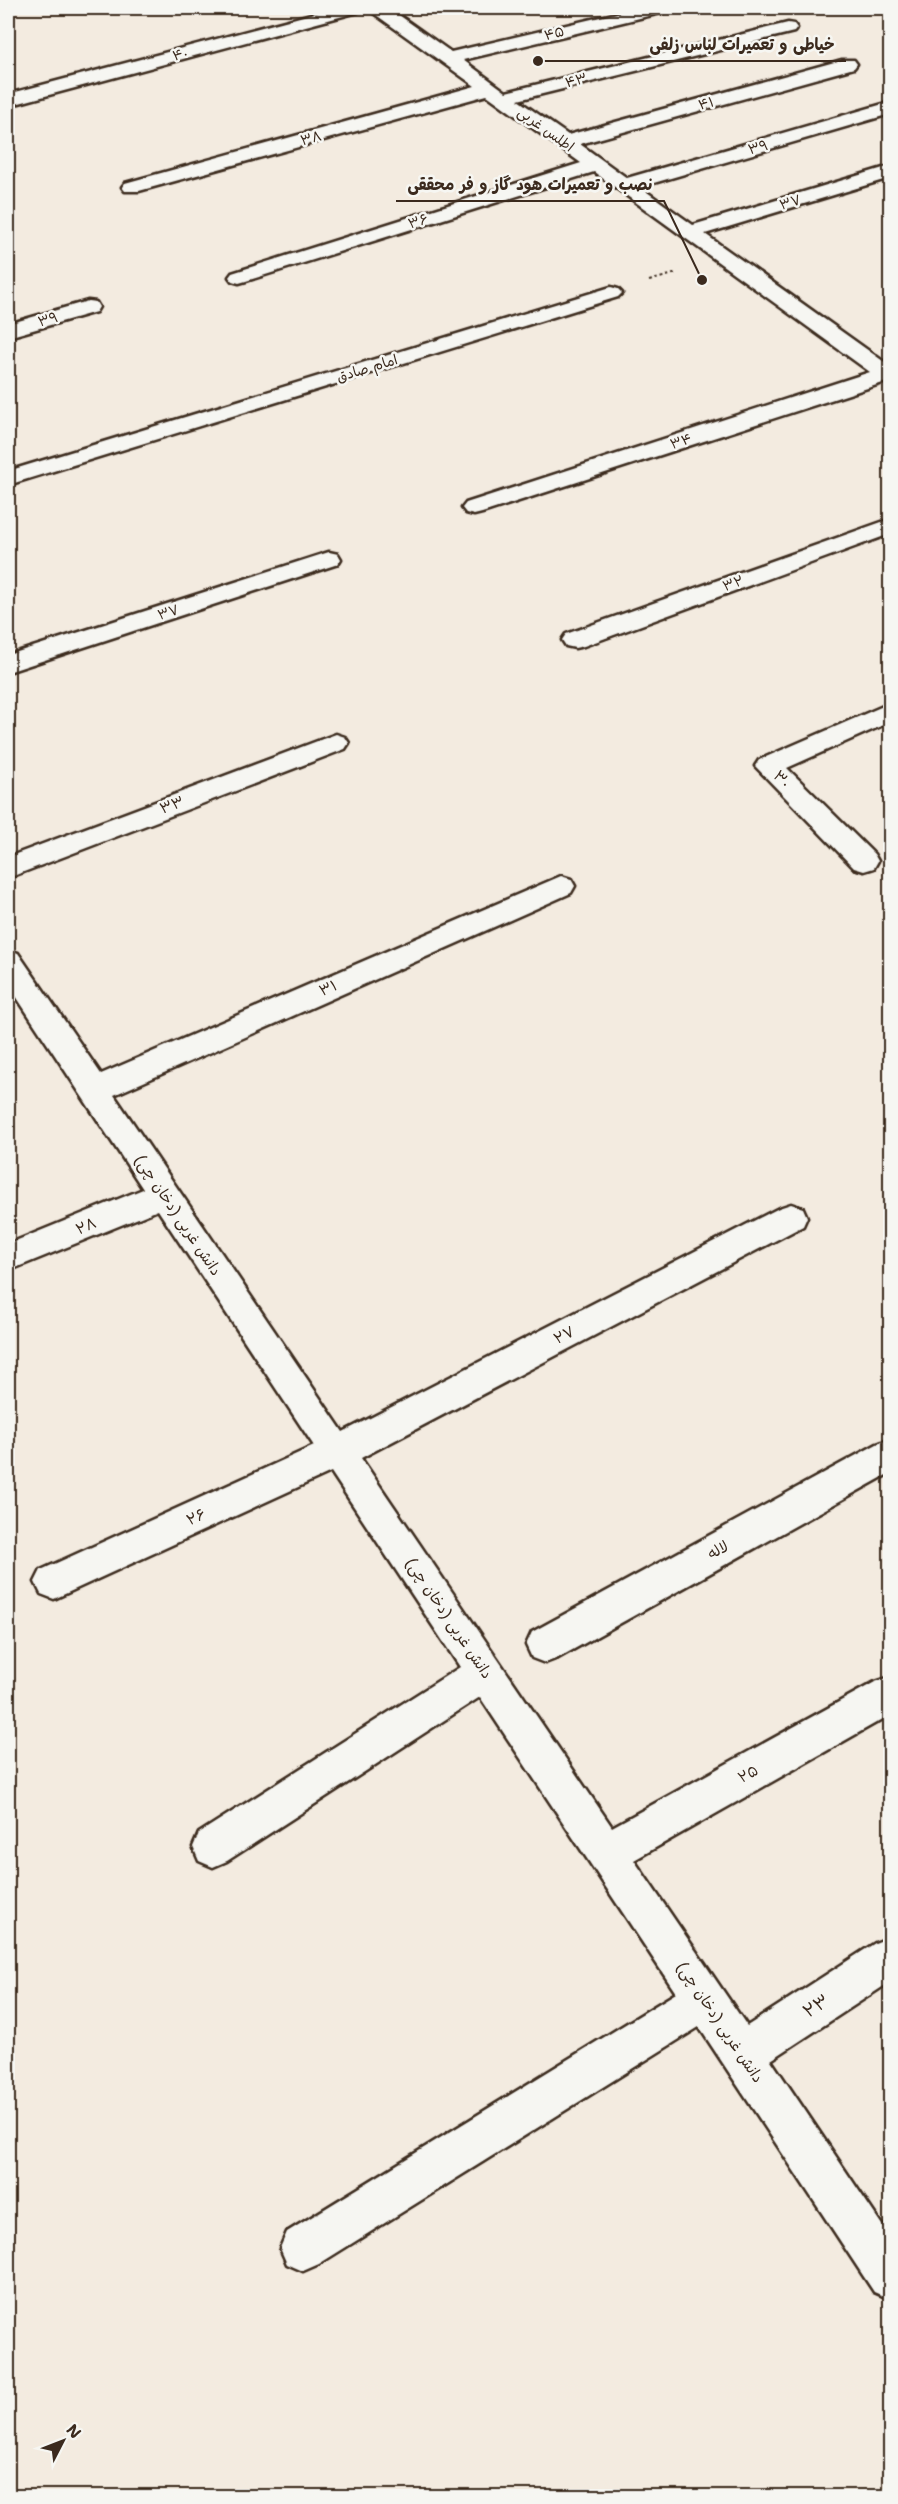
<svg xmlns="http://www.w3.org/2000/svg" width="898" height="2504" font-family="'Shantell Sans','Playpen Sans Arabic',sans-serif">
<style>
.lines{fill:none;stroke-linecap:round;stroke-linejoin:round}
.minor-casing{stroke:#3b2a1e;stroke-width:5}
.path{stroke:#3b2a1e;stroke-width:2;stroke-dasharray:3 3;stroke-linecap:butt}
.minor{fill:#f6f6f2;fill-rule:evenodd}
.labels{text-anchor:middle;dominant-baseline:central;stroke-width:5;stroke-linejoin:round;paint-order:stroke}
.far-street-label{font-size:14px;fill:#3b2a1e;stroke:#f6f6f2}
.street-label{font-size:15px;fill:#3b2a1e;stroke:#f6f6f2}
.near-street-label{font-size:18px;fill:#3b2a1e;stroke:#f6f6f2}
.leader{fill:none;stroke:#3b2a1e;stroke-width:2}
.callout-dot{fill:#3b2a1e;stroke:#f6f6f2;stroke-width:2}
.callout-label{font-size:16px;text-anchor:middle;font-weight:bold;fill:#3b2a1e;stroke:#f6f6f2;stroke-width:5;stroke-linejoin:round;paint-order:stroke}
</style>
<rect width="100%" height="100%" fill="#f3ebe0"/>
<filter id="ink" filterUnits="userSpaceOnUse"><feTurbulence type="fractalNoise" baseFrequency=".0167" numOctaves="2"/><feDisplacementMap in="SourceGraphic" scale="12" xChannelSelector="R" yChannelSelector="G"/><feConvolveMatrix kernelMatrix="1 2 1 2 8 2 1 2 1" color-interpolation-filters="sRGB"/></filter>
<g filter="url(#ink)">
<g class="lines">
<g class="minor-casing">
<g id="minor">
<polygon points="334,8 361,8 358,12 8,106 8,94"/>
<polygon points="370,8 389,8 451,52 639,8 668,8 665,12 463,60 506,92 788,23 794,24 797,28 794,32 518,100 568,135 842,60 854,60 857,64 854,68 580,144 627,178 890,102 890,114 640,187 693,225 890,166 890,178 705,234 890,366 890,383 886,382 482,513 474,515 466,513 462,508 466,503 870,372 594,172 246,281 239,283 232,281 229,277 232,273 581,163 487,95 139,191 125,191 122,187 125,183 475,86 372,12"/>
<polygon points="611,287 618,289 622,293 618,297 8,485 8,471"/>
<polygon points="88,301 96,302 99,307 96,312 8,337 8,324"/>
<polygon points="890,519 890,534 584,646 575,648 566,646 562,640 566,634"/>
<polygon points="329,552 338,554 341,559 338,564 8,672 8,655"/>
<polygon points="890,703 890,722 787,768 874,854 878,861 874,868 864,871 854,868 755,766 759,760"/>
<polygon points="336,734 345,737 349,743 345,749 8,878 8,857"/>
<polygon points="561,876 571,879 575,886 571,893 114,1095 343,1432 779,1208 791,1204 803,1208 807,1217 803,1226 361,1458 612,1827 875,1682 890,1677 890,1715 634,1860 747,2026 875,1943 890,1937 890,1982 771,2060 890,2237 890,2299 874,2292 699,2027 319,2264 303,2271 287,2264 280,2248 287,2232 676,1993 480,1697 227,1861 213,1867 199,1861 193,1847 199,1833 460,1667 331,1472 54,1599 41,1594 35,1582 41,1570 314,1446 158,1210 8,1271 8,1244 143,1189 8,984 8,950 18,953 101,1074"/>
<polygon points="890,1439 890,1473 558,1658 545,1663 532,1658 526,1645 532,1632 877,1444"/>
</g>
</g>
<polyline class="path" points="649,281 677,273"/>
<use href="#minor" class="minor"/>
</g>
</g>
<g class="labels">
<g class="far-street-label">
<text transform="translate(554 33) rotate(-14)">۴۵</text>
<text transform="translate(180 54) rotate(-15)">۴۰</text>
<text transform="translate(576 80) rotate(-14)">۴۳</text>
<text transform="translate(706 103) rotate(-15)">۴۱</text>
<text transform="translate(546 129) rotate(36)">اطلس غربی</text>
<text transform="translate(311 138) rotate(-15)">۳۸</text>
<text transform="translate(758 147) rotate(-16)">۳۹</text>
<text transform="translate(790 202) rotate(-17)">۳۷</text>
<text transform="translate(418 221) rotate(-18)">۳۶</text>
<text transform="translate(48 319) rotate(-17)">۳۹</text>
<text transform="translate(367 368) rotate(-17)">امام صادق</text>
<text transform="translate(681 441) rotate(-18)">۳۴</text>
<text transform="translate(733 583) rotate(-20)">۳۲</text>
<text transform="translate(168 612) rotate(-18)">۳۷</text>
</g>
<g class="street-label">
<text transform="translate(782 779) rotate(45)">۳۰</text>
<text transform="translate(172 805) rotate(-21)">۳۳</text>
<text transform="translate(328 988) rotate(-24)">۳۱</text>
<text transform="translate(178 1215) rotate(56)">دانش غربی (دخان چی)</text>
<text transform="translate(86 1226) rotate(-23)">۲۸</text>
<text transform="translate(564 1335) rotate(-27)">۲۷</text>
<text transform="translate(196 1517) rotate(-25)">۲۶</text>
<text transform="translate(718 1550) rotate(-29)">لاله</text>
<text transform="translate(449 1618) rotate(56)">دانش غربی (دخان چی)</text>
<text transform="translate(748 1774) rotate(-29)">۲۵</text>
<text transform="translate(720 2022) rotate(56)">دانش غربی (دخان چی)</text>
</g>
<g class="near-street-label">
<text transform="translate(816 2006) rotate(-33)">۲۳</text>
</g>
</g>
<path class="leader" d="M538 61L637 61H846M702 280L664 201H396"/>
<g class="callout-dot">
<circle cx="538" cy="61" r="6"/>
<circle cx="702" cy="280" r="6"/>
</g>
<g class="callout-label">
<text x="742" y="50">خیاطی و تعمیرات لباس زلفی</text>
<text x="530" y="190">نصب و تعمیرات هود گاز و فر محققی</text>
</g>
<rect width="898" height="2504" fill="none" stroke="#f6f6f2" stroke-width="30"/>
<rect x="15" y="15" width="868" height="2474" fill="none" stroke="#3b2a1e" stroke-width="2" filter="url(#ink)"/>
<g transform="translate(63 2441) rotate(48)" stroke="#f6f6f2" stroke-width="4.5" paint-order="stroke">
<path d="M0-4.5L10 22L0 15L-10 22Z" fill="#3b2a1e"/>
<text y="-9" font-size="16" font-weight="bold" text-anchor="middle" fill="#3b2a1e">N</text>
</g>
</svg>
